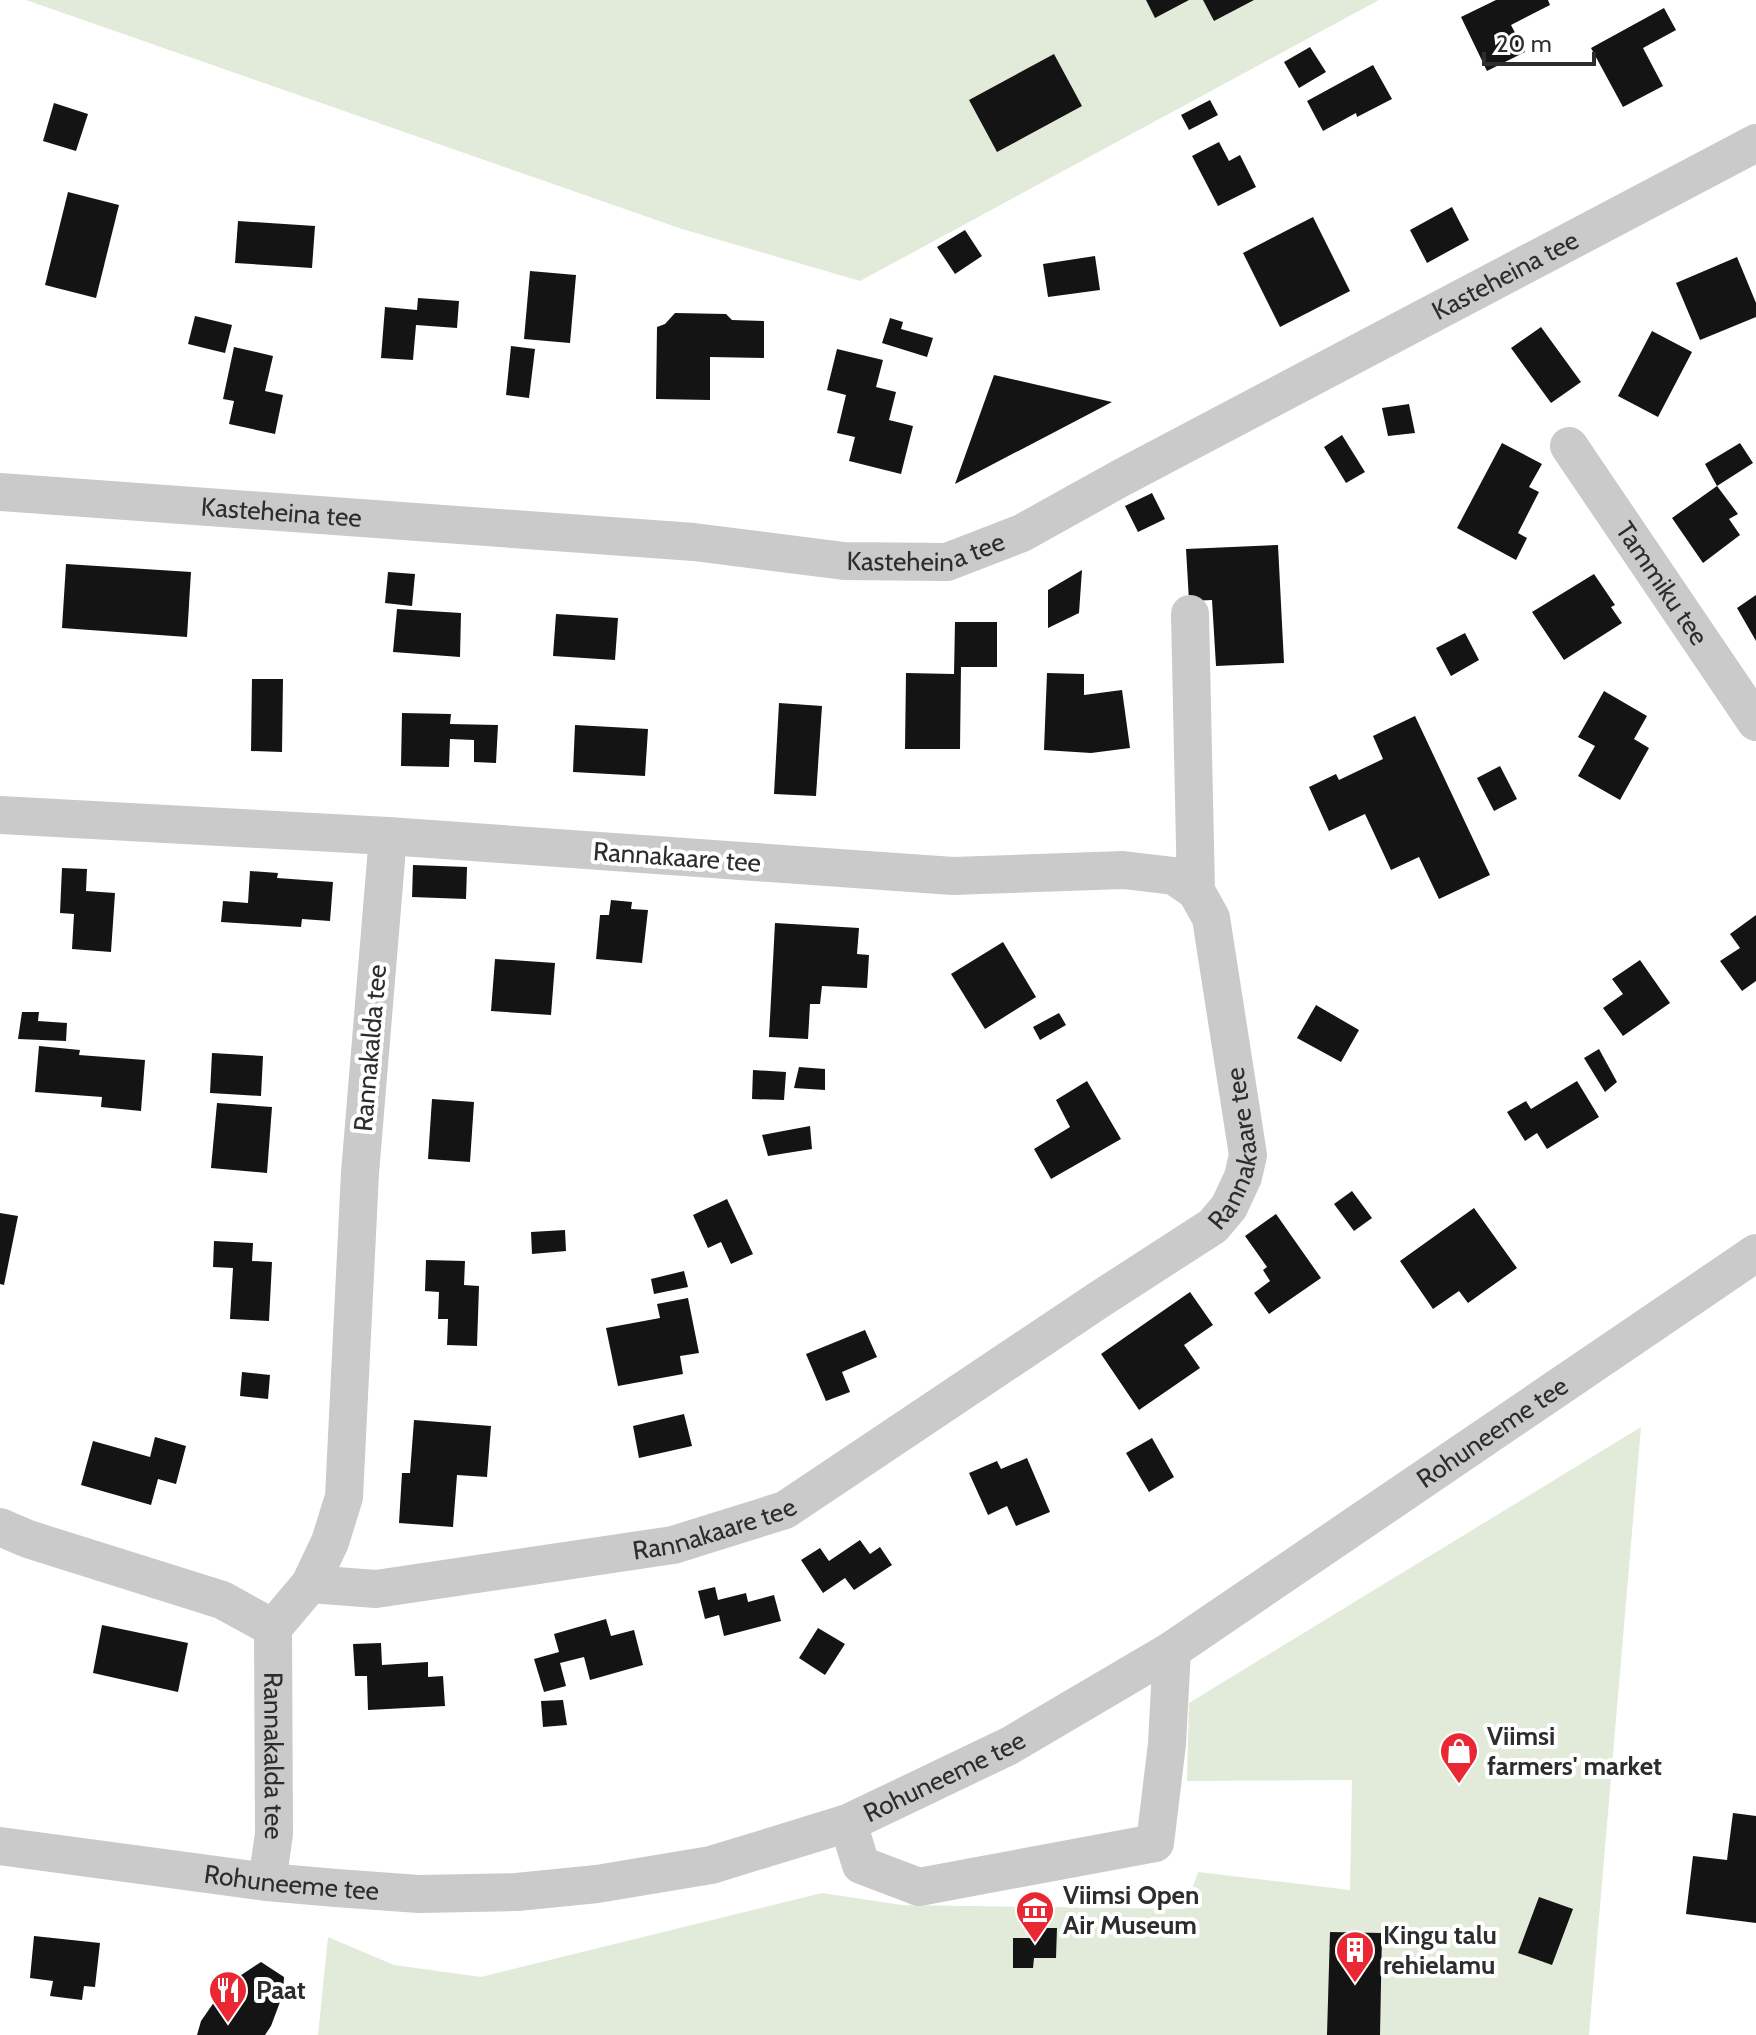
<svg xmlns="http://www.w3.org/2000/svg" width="1756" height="2035" font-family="Cabin,sans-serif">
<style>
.green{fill:#e2ebd9}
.building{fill:#141414}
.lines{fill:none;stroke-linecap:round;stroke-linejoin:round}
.minor{stroke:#cacaca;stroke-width:38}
.labels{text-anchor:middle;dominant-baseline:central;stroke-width:8;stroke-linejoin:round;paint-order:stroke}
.street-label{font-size:26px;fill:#2d2d2d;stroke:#fff}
.poi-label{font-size:26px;font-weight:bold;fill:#2d2d2d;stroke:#fff;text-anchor:start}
</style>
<rect width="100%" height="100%" fill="#fff"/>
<g class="green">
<polygon points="26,0 1379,0 860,281 682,229"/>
<polygon points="1641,1427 1589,2035 318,2035 328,1937 394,1965 481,1977 822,1893 902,1905 1185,1909 1198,1872 1350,1890 1352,1780 1187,1781 1189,1703"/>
</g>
<g class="building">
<polygon points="1146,0 1189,0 1155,18"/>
<polygon points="1203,0 1254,0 1214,21"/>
<polygon points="1496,0 1548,0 1550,5 1511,25 1525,52 1487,71 1461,17"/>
<polygon points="1664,8 1676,30 1643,48 1663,86 1623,107 1591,48"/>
<polygon points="1310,47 1326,72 1299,88 1284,62"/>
<polygon points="1054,54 1082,106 997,152 969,100"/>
<polygon points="1373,65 1392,99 1357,117 1356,113 1323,131 1307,101"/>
<polygon points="1210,100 1218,115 1189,130 1181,115"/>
<polygon points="54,103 88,114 76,151 43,141"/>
<polygon points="1219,142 1229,161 1240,155 1256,187 1218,206 1192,156"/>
<polygon points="68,192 119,205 96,298 45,285"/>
<polygon points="1452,207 1469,240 1427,263 1410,230"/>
<polygon points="1313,217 1350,291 1280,327 1243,253"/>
<polygon points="238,221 315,226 312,268 235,263"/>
<polygon points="965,230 982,256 955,274 937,247"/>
<polygon points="1095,256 1100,290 1048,297 1043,264"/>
<polygon points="1737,257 1756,303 1756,317 1700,340 1676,283"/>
<polygon points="530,271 576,275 570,343 524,339"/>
<polygon points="418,298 459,301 457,328 416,325 413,360 381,358 385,307 417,310"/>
<polygon points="675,313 726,314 732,320 764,321 764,358 710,357 710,400 656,399 657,327 665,324"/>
<polygon points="195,316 232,325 225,353 188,344"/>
<polygon points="890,318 903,322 901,329 933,338 927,357 882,343"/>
<polygon points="1541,327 1581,382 1551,403 1511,348"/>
<polygon points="1652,331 1692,352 1658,417 1618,396"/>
<polygon points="511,346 535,349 529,398 506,395"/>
<polygon points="234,347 273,356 265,391 283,395 275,434 229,424 234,401 223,399"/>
<polygon points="837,349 883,360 876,387 896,392 889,420 913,426 901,474 849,461 855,437 837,433 846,395 827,390"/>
<polygon points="994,375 1112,402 955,484"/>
<polygon points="1409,404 1415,433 1388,436 1382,408"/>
<polygon points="1342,435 1365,472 1346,483 1324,447"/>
<polygon points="1502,443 1542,464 1529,487 1539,492 1518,533 1527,538 1516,560 1457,528"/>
<polygon points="1740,443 1753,463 1717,486 1705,464"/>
<polygon points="1717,486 1738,514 1729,519 1740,535 1703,563 1672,518"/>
<polygon points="1152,493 1165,519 1138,532 1125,506"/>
<polygon points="1278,545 1284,663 1216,666 1212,600 1189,601 1186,549"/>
<polygon points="66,564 191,572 187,637 62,628"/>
<polygon points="1082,570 1079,613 1048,628 1048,590"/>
<polygon points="388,572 415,574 412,606 385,603"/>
<polygon points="1594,574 1615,605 1611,607 1622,623 1564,660 1532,612"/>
<polygon points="1756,595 1756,641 1737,608"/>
<polygon points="397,609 461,613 460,657 393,652"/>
<polygon points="556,614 618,618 615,660 553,656"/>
<polygon points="955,622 997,622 997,667 961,667 960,749 905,749 906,673 954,674"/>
<polygon points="1465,633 1479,660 1451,676 1436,648"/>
<polygon points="1047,673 1084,674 1084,695 1122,690 1130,748 1091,753 1044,750"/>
<polygon points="252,679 283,679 282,752 251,751"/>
<polygon points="1604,691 1647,716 1634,739 1649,748 1620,800 1578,776 1595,746 1578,737"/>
<polygon points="779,703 822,706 816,796 774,794"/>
<polygon points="402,713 451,714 450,724 498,725 496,763 474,762 474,740 450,739 449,767 401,766"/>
<polygon points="1415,716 1490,875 1439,899 1419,857 1391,870 1365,814 1329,831 1309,787 1336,774 1339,780 1383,759 1373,736"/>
<polygon points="575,725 648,729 645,776 573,772"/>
<polygon points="1500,766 1517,799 1494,811 1477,778"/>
<polygon points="413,865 467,867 466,899 412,897"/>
<polygon points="62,868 87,869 86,891 115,893 111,952 72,949 74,914 60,913"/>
<polygon points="250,871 278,873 277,878 333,882 330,921 302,919 301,927 221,922 223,901 248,903"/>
<polygon points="611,900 632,902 631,909 648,910 642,963 596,959 600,915 609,915"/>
<polygon points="1756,915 1756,981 1742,991 1720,961 1740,948 1730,934"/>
<polygon points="775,923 859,928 857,954 869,955 867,988 822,986 820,1004 810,1004 808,1039 769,1037"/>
<polygon points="1003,942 1036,997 985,1029 951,974"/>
<polygon points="495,959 555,963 551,1015 491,1011"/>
<polygon points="1640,960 1670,1003 1623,1036 1603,1008 1623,994 1612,979"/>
<polygon points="1316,1005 1359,1030 1341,1062 1297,1038"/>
<polygon points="22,1012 39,1012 38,1021 67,1023 66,1041 18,1039"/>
<polygon points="1059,1013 1066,1025 1040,1040 1033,1027"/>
<polygon points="39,1046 80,1050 79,1055 145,1060 141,1111 101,1107 102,1097 35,1092"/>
<polygon points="1599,1049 1617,1082 1605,1092 1584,1058"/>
<polygon points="212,1053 263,1056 261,1096 210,1093"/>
<polygon points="799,1067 825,1069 825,1090 794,1088"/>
<polygon points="753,1070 786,1072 784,1100 752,1099"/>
<polygon points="1087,1081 1121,1139 1051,1179 1034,1149 1070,1127 1056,1100"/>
<polygon points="1577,1081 1599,1117 1547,1149 1537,1133 1525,1141 1507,1112 1526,1101 1531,1109"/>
<polygon points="432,1099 474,1102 470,1162 428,1159"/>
<polygon points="217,1103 272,1107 267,1173 211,1168"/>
<polygon points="810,1126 812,1149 768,1156 762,1135"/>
<polygon points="1352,1191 1372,1218 1354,1231 1334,1204"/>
<polygon points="727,1199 753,1254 731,1264 721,1242 708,1248 693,1215"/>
<polygon points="1474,1208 1517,1268 1468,1303 1459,1291 1433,1309 1400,1261"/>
<polygon points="0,1213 18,1216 4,1285 0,1284"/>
<polygon points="1276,1214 1321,1278 1269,1314 1254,1293 1270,1281 1263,1270 1267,1267 1245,1236"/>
<polygon points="565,1230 566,1251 532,1254 531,1232"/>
<polygon points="214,1241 253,1243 252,1261 272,1262 269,1321 230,1319 233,1268 213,1267"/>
<polygon points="426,1260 465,1261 464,1285 479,1286 477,1346 447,1345 448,1319 438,1319 439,1292 425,1291"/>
<polygon points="684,1271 688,1287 654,1294 651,1279"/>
<polygon points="1190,1292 1213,1325 1184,1345 1200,1368 1139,1410 1101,1354"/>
<polygon points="688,1298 699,1353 680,1356 683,1374 618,1386 606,1328 660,1318 657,1304"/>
<polygon points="865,1330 877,1357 842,1372 850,1392 826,1401 806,1354"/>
<polygon points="242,1372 270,1375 268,1399 240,1396"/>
<polygon points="684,1414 692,1446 639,1458 633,1426"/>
<polygon points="414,1420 491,1426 487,1477 457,1475 453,1527 399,1523 402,1473 410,1473"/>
<polygon points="155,1437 186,1446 176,1484 158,1479 151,1505 81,1485 93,1441 150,1457"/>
<polygon points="1152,1438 1174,1477 1149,1492 1126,1453"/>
<polygon points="1027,1458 1050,1512 1016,1526 1007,1506 988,1515 969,1473 997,1461 1001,1469"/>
<polygon points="860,1540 870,1554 880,1547 892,1565 854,1590 845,1578 823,1593 801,1560 820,1548 829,1561"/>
<polygon points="715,1587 718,1600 746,1593 748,1602 774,1595 781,1621 724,1636 719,1615 705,1619 698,1591"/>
<polygon points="606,1619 611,1636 634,1630 643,1665 590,1680 584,1657 560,1663 566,1686 544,1692 534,1659 559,1652 554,1634"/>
<polygon points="102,1625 188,1643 178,1692 93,1673"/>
<polygon points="818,1628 845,1644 825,1675 799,1658"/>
<polygon points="381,1643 382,1665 428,1662 428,1677 443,1676 445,1706 368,1710 367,1676 355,1676 353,1644"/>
<polygon points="563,1700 567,1725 543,1727 541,1701"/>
<polygon points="1733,1813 1756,1816 1756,1923 1686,1914 1693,1856 1727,1860"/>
<polygon points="1539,1897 1573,1909 1552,1965 1518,1953"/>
<polygon points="1036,1928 1057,1928 1056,1958 1034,1958 1033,1968 1013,1968 1013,1938 1035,1938"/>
<polygon points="1330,1932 1382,1933 1380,2035 1327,2035"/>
<polygon points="34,1936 100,1943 95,1987 84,1986 82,2000 50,1996 53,1981 30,1978"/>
<polygon points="261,1962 284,1977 283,1994 271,2026 265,2035 197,2035 201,2021 226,1985"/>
</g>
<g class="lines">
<g class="minor">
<path id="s1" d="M1569,446L1756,722"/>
<path id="s2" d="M0,492L694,542L844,561L947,562L1022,533L1119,479L1756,143"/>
<polyline points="1190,614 1196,891"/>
<path id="s3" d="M0,815L388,836L360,1173L344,1497L330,1542L310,1584L273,1628L274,1834L267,1882"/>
<polyline points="0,1527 28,1539 222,1600 273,1628"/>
<path id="s4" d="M310,1584L376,1589L673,1545L785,1510L1100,1299L1213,1226L1229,1207L1243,1177L1248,1155L1211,918L1196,891L1174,876L1123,870L953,876L388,836"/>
<polyline points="848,1823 861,1865 919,1887 1155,1843 1167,1744 1172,1650"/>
<path id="s5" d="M0,1846L267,1882L336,1888L419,1894L517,1892L597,1884L711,1865L848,1823L1009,1746L1172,1650L1756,1253"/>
</g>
</g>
<defs>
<g id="shop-pin" transform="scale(2)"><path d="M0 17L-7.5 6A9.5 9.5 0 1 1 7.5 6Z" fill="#ea2834" stroke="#fff"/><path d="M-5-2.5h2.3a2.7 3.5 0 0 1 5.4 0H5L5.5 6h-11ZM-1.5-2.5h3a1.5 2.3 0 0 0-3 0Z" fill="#fff"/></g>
<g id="museum-pin" transform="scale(2)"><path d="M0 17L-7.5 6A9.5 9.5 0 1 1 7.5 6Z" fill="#ea2834" stroke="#fff"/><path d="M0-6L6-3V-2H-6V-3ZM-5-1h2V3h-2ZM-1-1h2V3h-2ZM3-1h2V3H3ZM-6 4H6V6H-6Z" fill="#fff"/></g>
<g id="building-pin" transform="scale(2)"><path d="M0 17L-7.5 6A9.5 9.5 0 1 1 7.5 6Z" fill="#ea2834" stroke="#fff"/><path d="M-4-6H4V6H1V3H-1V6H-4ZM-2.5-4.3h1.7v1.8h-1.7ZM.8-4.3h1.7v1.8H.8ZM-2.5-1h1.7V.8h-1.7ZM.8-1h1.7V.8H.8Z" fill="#fff"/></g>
<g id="restaurant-pin" transform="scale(2)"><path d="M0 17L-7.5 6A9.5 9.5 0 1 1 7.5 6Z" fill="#ea2834" stroke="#fff"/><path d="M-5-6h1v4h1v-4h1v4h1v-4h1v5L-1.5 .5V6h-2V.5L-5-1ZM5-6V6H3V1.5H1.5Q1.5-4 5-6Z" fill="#fff"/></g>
</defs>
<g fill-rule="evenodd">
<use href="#shop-pin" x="1459" y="1751"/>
<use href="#museum-pin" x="1035" y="1910"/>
<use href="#building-pin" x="1355" y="1950"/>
<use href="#restaurant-pin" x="228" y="1990"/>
</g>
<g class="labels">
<g class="street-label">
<text stroke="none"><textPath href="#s2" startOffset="1578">Kasteheina tee</textPath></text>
<text stroke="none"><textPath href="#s2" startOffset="282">Kasteheina tee</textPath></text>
<text stroke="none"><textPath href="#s2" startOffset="930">Kasteheina tee</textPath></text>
<text stroke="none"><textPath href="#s1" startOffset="166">Tammiku tee</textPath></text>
<text transform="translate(677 857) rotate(4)">Rannakaare tee</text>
<text transform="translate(370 1048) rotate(-85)">Rannakalda tee</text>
<text stroke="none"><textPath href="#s4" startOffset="1082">Rannakaare tee</textPath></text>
<text stroke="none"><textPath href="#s5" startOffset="1614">Rohuneeme tee</textPath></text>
<text stroke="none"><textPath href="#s4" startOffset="410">Rannakaare tee</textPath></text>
<text stroke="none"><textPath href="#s3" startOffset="1330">Rannakalda tee</textPath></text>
<text stroke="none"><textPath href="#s5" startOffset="966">Rohuneeme tee</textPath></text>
<text stroke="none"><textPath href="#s5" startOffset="294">Rohuneeme tee</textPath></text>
</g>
<g class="poi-label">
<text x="1487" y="1736">Viimsi<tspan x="1487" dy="30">farmers' market</tspan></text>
<text x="1063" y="1895">Viimsi Open<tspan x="1063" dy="30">Air Museum</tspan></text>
<text x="1383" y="1935">Kingu talu<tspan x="1383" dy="30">rehielamu</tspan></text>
<text x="256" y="1990">Paat</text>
</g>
</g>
<path d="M1484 52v12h110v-12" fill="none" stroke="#2d2d2d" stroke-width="4"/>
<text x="1496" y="52" font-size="24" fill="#2d2d2d" stroke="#ffffff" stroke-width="6" paint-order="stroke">20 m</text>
</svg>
